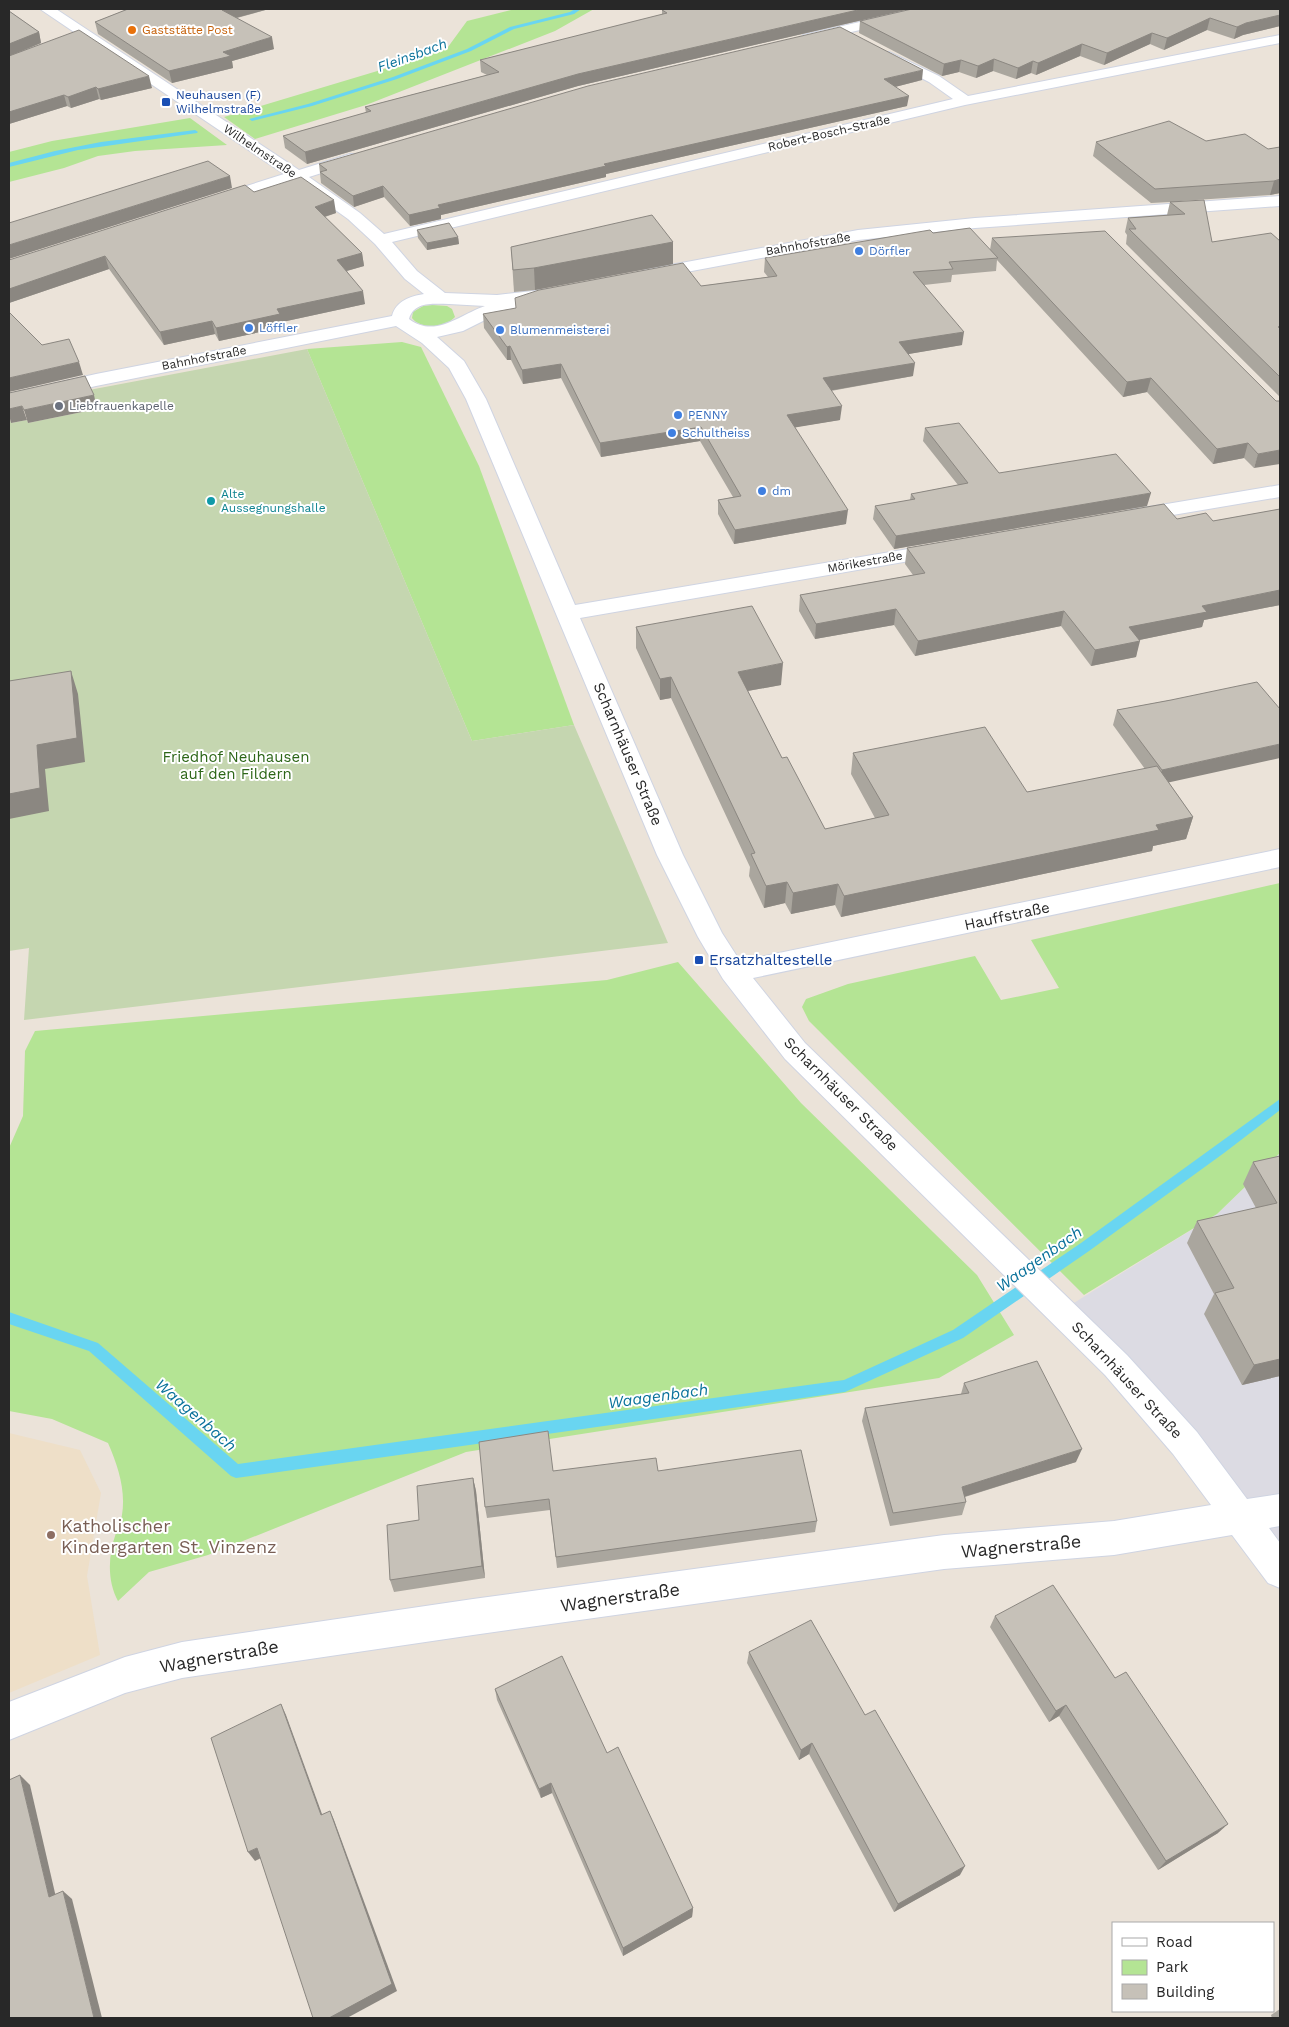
<svg xmlns="http://www.w3.org/2000/svg" width="1289" height="2027" font-family="'Work Sans',sans-serif">
<style>
.industrial{fill:#dcdbe3}
.education{fill:#eedfc8}
.green{fill:#b4e494}
.cemetery{fill:#c5d6b0}
.lines{fill:none;stroke-linecap:round;stroke-linejoin:round}
.stream{fill:#69d5f1;fill-rule:evenodd}
.minor-casing{stroke:#cfd4e2;stroke-width:2}
.minor{fill:#fff;fill-rule:evenodd}
.wall{fill:#aaa69e}
.shaded-wall{fill:#8b8781}
.building{fill:#c6c1b8;stroke:#8b8781}
.food-dot{fill:#e8710a;stroke:#fff;stroke-width:2}
.transit-dot{fill:#1a4fb4;stroke:#fff;stroke-width:2}
.shop-dot{fill:#3f7fe0;stroke:#fff;stroke-width:2}
.worship-dot{fill:#6b7280;stroke:#fff;stroke-width:2}
.culture-dot{fill:#0f9aa8;stroke:#fff;stroke-width:2}
.education-dot{fill:#8d6e63;stroke:#fff;stroke-width:2}
.labels{text-anchor:middle;dominant-baseline:central;stroke-width:4;stroke-linejoin:round;paint-order:stroke}
.far-food-label{font-size:12px;fill:#c56008;stroke:#fff;text-anchor:start}
.far-transit-label{font-size:12px;fill:#164399;stroke:#fff;text-anchor:start}
.far-street-label{font-size:12px;fill:#282828;stroke:#fff}
.far-shop-label{font-size:12px;fill:#366cbe;stroke:#fff;text-anchor:start}
.far-worship-label{font-size:12px;fill:#5b616d;stroke:#fff;text-anchor:start}
.far-culture-label{font-size:12px;fill:#0d838f;stroke:#fff;text-anchor:start}
.far-water-label{font-size:14px;font-style:italic;fill:#0a729b;stroke:#fff}
.street-label{font-size:15px;fill:#282828;stroke:#fff}
.park-label{font-size:15px;fill:#2d6618;stroke:#fff}
.transit-label{font-size:15px;fill:#164399;stroke:#fff;text-anchor:start}
.water-label{font-size:16px;font-style:italic;fill:#0a729b;stroke:#fff}
.near-education-label{font-size:18px;fill:#785e54;stroke:#fff;text-anchor:start}
.near-street-label{font-size:18px;fill:#282828;stroke:#fff}
</style>
<rect width="100%" height="100%" fill="#ebe3d9"/>
<polygon class="industrial" points="1280,1153 1280,1571 1185,1443 1061,1311 1217,1214"/>
<polygon class="education" points="9,1433 80,1450 101,1493 87,1576 100,1655 9,1693"/>
<g class="green">
<polygon points="515,9 594,9 555,31 366,105 255,139 224,117 404,63 448,47 467,21"/>
<polygon points="190,118 227,145 135,151 98,156 64,168 9,182 9,152 52,141"/>
<path d="M432,305L447,306L452,309L455,317C445,328 421,330 412,318L413,312L423,306Z"/>
<polygon points="402,342 421,347 479,466 574,725 472,741 307,349"/>
<polygon points="1280,883 1280,1153 1217,1214 1084,1295 809,1021 802,1007 806,999 848,984 975,956 1001,1000 1059,988 1031,940"/>
<path d="M678,962L801,1103L977,1275L1014,1335L939,1378L466,1452L208,1555L149,1572L118,1601C107,1581 108,1555 116,1533C118,1527 121,1521 122,1515C126,1490 118,1466 108,1443L52,1419L9,1411V1148L23,1116L25,1051L35,1031L607,980Z"/>
</g>
<polygon class="cemetery" points="307,349 472,741 574,725 668,943 24,1020 29,948 9,951 9,415 11,423 27,420 28,423 97,409 89,390"/>
<g class="lines">
<g class="stream">
<polygon points="575,9 581,9 574,14 514,29 471,51 397,79 312,106 252,121 249,119 308,104 393,77 467,49 510,27 570,12"/>
<polygon points="195,130 198,132 197,133 78,150 9,167 9,163 55,151 101,142"/>
<polygon points="1280,1099 1280,1110 1224,1153 1089,1251 963,1338 845,1392 236,1478 231,1476 89,1351 9,1324 9,1312 98,1343 238,1464 844,1380 953,1330 1081,1243"/>
</g>
<g class="minor-casing">
<g id="minor">
<path d="M40,9H56L299,170L350,154H362L364,157L362,160L309,177L360,213L384,234L953,99L929,82L884,59L882,56L884,53L889,52L939,76L968,96L1280,35V43L965,105L392,242L417,271L445,293L497,295L551,289L557,290L560,294L557,298L495,315L463,331L437,337L464,361L486,399L575,605L944,543L951,545L955,549L951,553L944,555L580,618L683,855L722,933L740,961L1280,849V867L753,978L805,1043L1127,1355L1197,1432L1247,1499L1280,1494V1526L1269,1528L1280,1543V1588L1268,1583L1232,1535L1114,1555L944,1569L473,1635L182,1678L125,1693L9,1740V1702L125,1657L182,1642L473,1599L944,1535L1114,1521L1211,1505L1173,1454L1105,1375L785,1059L723,979L698,937L657,855L466,399L449,368L422,343L396,326L96,386L9,406V394L96,374L392,316C396,301 410,296 424,294L405,279L375,244L348,219L295,181L221,204H209L207,201L209,198L284,174ZM449,304L485,306C461,314 435,339 409,319C414,301 434,304 449,304Z"/>
<polygon points="916,9 940,9 938,12 808,42 801,38 803,35"/>
<polygon points="1280,196 1280,206 975,228 858,240 649,279 643,278 640,274 643,270 649,269 858,230 975,218"/>
<polygon points="1280,485 1280,497 1131,522 1124,520 1121,516 1124,512 1131,510"/>
</g>
</g>
<use href="#minor" class="minor"/>
</g>
<g class="wall">
<polygon points="128,9 269,9 237,18 274,49 232,61 233,68 172,83 98,34 95,22"/>
<polygon points="910,9 578,86 307,164 285,148 283,136 366,113 365,107 487,75 481,72 480,60 662,15 662,10"/>
<polygon points="1280,9 1280,26 1243,35 1234,39 1207,30 1164,50 1150,44 1104,65 1080,56 1036,75 1031,73 1016,79 993,71 976,78 959,72 942,76 859,33 860,21"/>
<polygon points="9,11 39,32 41,43 23,51 152,88 101,100 99,99 71,108 67,106 9,124"/>
<polygon points="922,80 895,87 907,106 606,174 606,177 441,215 441,219 410,226 384,197 354,207 321,183 319,164"/>
<polygon points="1206,141 1268,149 1280,193 1270,195 1181,201 1212,242 1280,241 1280,397 1126,244 1127,235 1125,232 1128,218 1167,215 1170,202 1151,203 1093,156 1096,142"/>
<polygon points="254,192 336,213 325,217 362,253 364,266 347,271 365,304 282,322 283,327 219,341 215,334 164,345 109,269 9,303 9,260"/>
<polygon points="417,230 458,237 459,244 427,250 418,238"/>
<polygon points="933,233 990,250 992,238 1276,401 1254,468 1244,458 1213,464 1147,392 1123,397 997,260 996,271 952,275 951,282 924,285 962,345 908,354 913,376 831,391 840,420 795,427 846,524 734,544 718,514 718,500 733,497 700,441 601,457 561,378 523,384 511,360 507,360 484,328 483,314 701,286 768,277 764,272 765,258"/>
<polygon points="673,242 673,264 535,290 514,292 511,247"/>
<polygon points="925,428 999,473 1147,506 894,549 873,519 875,506 910,500 911,494 958,485 923,441"/>
<polygon points="1280,509 1280,605 1204,620 1202,627 1139,640 1136,657 1091,666 1061,626 915,656 894,625 815,639 799,611 800,595 913,575 905,564 907,548 1177,519 1213,521"/>
<polygon points="636,627 781,685 748,691 782,758 825,829 875,818 851,774 853,753 1027,792 1145,769 1113,725 1117,710 1171,700 1169,783 1193,817 1186,839 1153,846 1152,851 841,917 835,905 791,914 785,903 764,908 749,876 750,867 671,698 660,700 636,648"/>
<polygon points="1280,1156 1280,1376 1242,1385 1204,1314 1214,1294 1187,1243 1197,1221 1256,1208 1243,1184 1253,1162"/>
<polygon points="964,1383 1076,1462 965,1497 966,1502 962,1515 890,1526 862,1421 865,1408 961,1394"/>
<polygon points="553,1471 658,1471 817,1521 815,1532 557,1568 550,1510 487,1518 485,1507"/>
<polygon points="473,1478 476,1491 485,1578 394,1592 390,1580 419,1520"/>
<polygon points="995,1616 1218,1833 1158,1870 1059,1716 1049,1722 990,1627"/>
<polygon points="749,1652 865,1715 960,1875 894,1912 809,1754 799,1760 747,1663"/>
<polygon points="495,1689 607,1753 693,1908 692,1917 623,1956 552,1793 541,1798 497,1700"/>
<polygon points="1280,2009 1280,2018 1272,2018 1271,2015"/>
</g>
<g class="shaded-wall">
<polygon points="225,9 269,9 224,21 222,10"/>
<polygon points="862,9 910,9 578,86 307,164 305,152 578,74"/>
<polygon points="1280,15 1280,26 1243,35 1234,39 1237,27 1246,23"/>
<polygon points="1210,18 1207,30 1164,50 1167,38"/>
<polygon points="39,32 41,43 9,56 9,44"/>
<polygon points="1152,33 1150,44 1104,65 1107,53"/>
<polygon points="272,37 274,49 232,61 233,68 172,83 169,71 223,52"/>
<polygon points="1082,44 1080,56 1036,75 1038,63"/>
<polygon points="994,59 993,71 976,78 978,66"/>
<polygon points="961,60 959,72 942,76 944,64"/>
<polygon points="1033,61 1031,73 1016,79 1018,68"/>
<polygon points="923,70 922,80 883,90 884,79"/>
<polygon points="149,76 152,88 101,100 98,89"/>
<polygon points="96,87 99,99 71,108 68,97"/>
<polygon points="64,95 67,106 9,124 9,112"/>
<polygon points="909,96 907,106 606,174 606,177 441,215 441,219 410,226 409,215 438,205 604,164"/>
<polygon points="230,176 232,188 9,259 9,245"/>
<polygon points="1280,179 1280,193 1270,195 1274,181"/>
<polygon points="383,186 384,197 354,207 353,196"/>
<polygon points="334,200 336,213 317,219 315,207"/>
<polygon points="458,237 459,244 427,250 427,243"/>
<polygon points="673,242 673,264 535,290 534,268"/>
<polygon points="362,253 364,266 339,273 337,260"/>
<polygon points="105,256 109,269 9,303 9,289"/>
<polygon points="363,291 365,304 282,322 283,327 219,341 216,328 277,309"/>
<polygon points="212,321 215,334 164,345 160,332"/>
<polygon points="964,332 962,345 897,356 899,342"/>
<polygon points="510,346 511,360 507,360 507,347"/>
<polygon points="79,362 83,375 9,392 9,378"/>
<polygon points="915,363 913,376 822,392 823,378"/>
<polygon points="561,364 561,378 523,384 522,370"/>
<polygon points="1151,378 1147,392 1123,397 1127,382"/>
<polygon points="94,395 97,409 28,423 24,410"/>
<polygon points="22,406 27,420 11,423 9,415 9,409"/>
<polygon points="842,406 840,420 786,429 787,415"/>
<polygon points="701,427 700,441 601,457 600,443"/>
<polygon points="1248,443 1244,458 1213,464 1217,449"/>
<polygon points="1280,450 1280,464 1254,468 1258,454"/>
<polygon points="1151,493 1147,506 894,549 896,536"/>
<polygon points="848,510 846,524 734,544 735,530"/>
<polygon points="1280,590 1280,605 1204,620 1202,627 1125,643 1129,627 1202,606"/>
<polygon points="896,609 894,625 815,639 816,624"/>
<polygon points="1064,611 1061,626 915,656 918,641"/>
<polygon points="1140,641 1136,657 1091,666 1095,650"/>
<polygon points="783,663 781,685 736,693 738,672"/>
<polygon points="71,671 78,694 85,762 45,769 49,811 9,819 9,794 37,745"/>
<polygon points="671,677 671,698 660,700 660,679"/>
<polygon points="1280,744 1280,758 1157,785 1162,770"/>
<polygon points="1193,817 1186,839 1153,846 1152,851 841,917 844,896"/>
<polygon points="787,882 785,903 764,908 766,886"/>
<polygon points="838,884 835,905 791,914 793,893"/>
<polygon points="1280,1359 1280,1376 1242,1385 1254,1365"/>
<polygon points="1082,1449 1076,1462 957,1499 962,1487"/>
<polygon points="473,1478 476,1491 485,1578 482,1566"/>
<polygon points="281,1704 286,1715 326,1825 321,1815"/>
<polygon points="1066,1705 1059,1716 1049,1722 1056,1711"/>
<polygon points="812,1743 809,1754 799,1760 801,1750"/>
<polygon points="20,1775 30,1785 58,1906 49,1897"/>
<polygon points="551,1783 552,1793 541,1798 539,1789"/>
<polygon points="330,1811 334,1820 397,1991 347,2018 329,2018"/>
<polygon points="1228,1824 1218,1833 1158,1870 1166,1861"/>
<polygon points="257,1848 263,1857 255,1861 248,1852"/>
<polygon points="965,1866 960,1875 894,1912 898,1904"/>
<polygon points="63,1891 72,1899 102,2018 94,2018"/>
<polygon points="693,1908 692,1917 623,1956 623,1948"/>
</g>
<g class="building">
<polygon points="128,9 225,9 222,10 272,37 223,52 231,56 169,71 95,22"/>
<polygon points="668,9 862,9 578,74 305,152 283,136 371,111 365,107 499,72 480,60 667,13 662,10"/>
<polygon points="912,9 1280,9 1280,15 1246,23 1237,27 1210,18 1167,38 1152,33 1107,53 1082,44 1038,63 1033,61 1018,68 994,59 978,66 961,60 944,64 860,21"/>
<polygon points="9,11 39,32 9,44"/>
<polygon points="840,27 923,70 884,79 909,96 604,164 606,166 438,205 440,208 409,215 383,186 353,196 320,172 327,170 319,164 588,86"/>
<polygon points="79,30 149,76 98,89 96,87 68,97 64,95 9,112 9,56"/>
<polygon points="1169,121 1206,141 1245,134 1268,149 1280,147 1280,179 1274,181 1155,189 1096,142"/>
<polygon points="208,161 230,176 9,245 9,223"/>
<polygon points="301,177 334,200 315,207 362,253 337,260 363,291 277,309 280,314 216,328 212,321 160,332 105,256 9,289 9,260 245,185 254,192"/>
<polygon points="1204,200 1212,242 1271,233 1280,241 1280,326 1278,327 1280,328 1280,377 1129,229 1136,229 1128,218 1185,214 1170,202"/>
<polygon points="652,215 673,242 534,268 513,270 511,247"/>
<polygon points="449,223 458,237 427,243 417,230"/>
<polygon points="970,228 998,258 949,262 953,269 913,272 964,332 899,342 915,363 823,378 842,406 787,415 848,510 735,530 718,500 741,496 701,427 600,443 561,364 522,370 510,346 507,347 483,314 516,308 515,298 539,290 683,263 701,286 777,276 765,258 930,230 933,233"/>
<polygon points="1105,231 1276,401 1280,401 1280,450 1258,454 1248,443 1217,449 1151,378 1127,382 992,238"/>
<polygon points="9,312 42,345 69,339 79,362 9,378"/>
<polygon points="85,376 94,395 24,410 22,406 9,409 9,393"/>
<polygon points="959,423 999,473 1116,454 1151,493 896,536 875,506 915,499 911,494 968,483 925,428"/>
<polygon points="1164,504 1177,519 1206,513 1213,521 1280,509 1280,590 1202,606 1207,612 1129,627 1140,641 1095,650 1064,611 918,641 896,609 816,624 800,595 925,573 907,548"/>
<polygon points="752,606 783,663 738,672 782,758 787,757 825,829 889,815 853,753 985,727 1027,792 1157,766 1193,817 1156,825 1159,830 844,896 838,884 793,893 787,882 766,886 751,854 755,853 671,677 660,679 636,627"/>
<polygon points="71,671 77,738 37,745 40,788 9,794 9,681"/>
<polygon points="1257,682 1280,709 1280,744 1162,770 1117,710 1171,700"/>
<polygon points="1280,1156 1280,1359 1254,1365 1215,1293 1234,1288 1197,1221 1277,1203 1253,1162"/>
<polygon points="1037,1361 1082,1449 962,1487 966,1502 893,1513 865,1408 969,1393 964,1383"/>
<polygon points="548,1431 553,1471 656,1458 658,1471 801,1450 817,1521 556,1557 549,1499 485,1507 479,1442"/>
<polygon points="473,1478 482,1566 390,1580 387,1525 419,1520 417,1486"/>
<polygon points="1053,1585 1115,1678 1126,1672 1228,1824 1166,1861 1066,1705 1056,1711 995,1616"/>
<polygon points="811,1620 865,1715 875,1710 965,1866 898,1904 812,1743 801,1750 749,1652"/>
<polygon points="562,1656 607,1753 618,1747 693,1908 623,1948 551,1783 539,1789 495,1689"/>
<polygon points="281,1704 321,1815 330,1811 392,1984 329,2018 313,2018 257,1848 248,1852 211,1738"/>
<polygon points="20,1775 49,1897 63,1891 94,2018 9,2018 9,1780"/>
</g>
<circle class="food-dot" cx="132" cy="30" r="5"/>
<g class="transit-dot">
<rect x="161" y="97" width="10" height="10" rx="2.5"/>
<rect x="694" y="955" width="10" height="10" rx="2.5"/>
</g>
<g class="shop-dot">
<circle cx="859" cy="251" r="5"/>
<circle cx="249" cy="328" r="5"/>
<circle cx="500" cy="330" r="5"/>
<circle cx="678" cy="415" r="5"/>
<circle cx="672" cy="433" r="5"/>
<circle cx="762" cy="491" r="5"/>
</g>
<circle class="worship-dot" cx="59" cy="406" r="5"/>
<circle class="culture-dot" cx="211" cy="501" r="5"/>
<circle class="education-dot" cx="51" cy="1535" r="5"/>
<g class="labels">
<g class="far-food-label">
<text x="142" y="30">Gaststätte Post</text>
</g>
<g class="far-transit-label">
<text x="176" y="95">Neuhausen (F)<tspan x="176" dy="14">Wilhelmstraße</tspan></text>
</g>
<g class="far-street-label">
<text transform="translate(829 133) rotate(-13)">Robert-Bosch-Straße</text>
<text transform="translate(260 151) rotate(34)">Wilhelmstraße</text>
<text transform="translate(808 244) rotate(-10)">Bahnhofstraße</text>
<text transform="translate(204 358) rotate(-11)">Bahnhofstraße</text>
<text transform="translate(865 562) rotate(-10)">Mörikestraße</text>
</g>
<g class="far-shop-label">
<text x="869" y="251">Dörfler</text>
<text x="259" y="328">Löffler</text>
<text x="510" y="330">Blumenmeisterei</text>
<text x="688" y="415">PENNY</text>
<text x="682" y="433">Schultheiss</text>
<text x="772" y="491">dm</text>
</g>
<g class="far-worship-label">
<text x="69" y="406">Liebfrauenkapelle</text>
</g>
<g class="far-culture-label">
<text x="221" y="494">Alte<tspan x="221" dy="14">Aussegnungshalle</tspan></text>
</g>
<g class="far-water-label">
<text transform="translate(412 55) rotate(-20)">Fleinsbach</text>
</g>
<g class="street-label">
<text transform="translate(628 754) rotate(67)">Scharnhäuser Straße</text>
<text transform="translate(1007 916) rotate(-12)">Hauffstraße</text>
<text transform="translate(841 1094) rotate(45)">Scharnhäuser Straße</text>
<text transform="translate(1127 1380) rotate(47)">Scharnhäuser Straße</text>
</g>
<g class="park-label">
<text x="236" y="757">Friedhof Neuhausen<tspan x="236" dy="17">auf den Fildern</tspan></text>
</g>
<g class="transit-label">
<text x="709" y="960">Ersatzhaltestelle</text>
</g>
<g class="water-label">
<text transform="translate(1039 1259) rotate(-35)">Waagenbach</text>
<text transform="translate(658 1396) rotate(-8)">Waagenbach</text>
<text transform="translate(196 1415) rotate(41)">Waagenbach</text>
</g>
<g class="near-education-label">
<text x="61" y="1525">Katholischer<tspan x="61" dy="21">Kindergarten St. Vinzenz</tspan></text>
</g>
<g class="near-street-label">
<text transform="translate(1021 1546) rotate(-5)">Wagnerstraße</text>
<text transform="translate(620 1597) rotate(-8)">Wagnerstraße</text>
<text transform="translate(219 1656) rotate(-10)">Wagnerstraße</text>
</g>
</g>
<rect width="1289" height="2027" fill="none" stroke="#282828" stroke-width="20"/>
<rect x="1112" y="1922" width="162" height="90" fill="#ffffff" stroke="#a9a9a9"/>
<rect x="1122" y="1938" width="25" height="8" fill="#ffffff" stroke="#a9a9a9"/>
<text x="1156" y="1947" font-size="15" fill="#282828">Road</text>
<rect x="1122" y="1960" width="25" height="15" fill="#b4e494" stroke="#a9a9a9"/>
<text x="1156" y="1972" font-size="15" fill="#282828">Park</text>
<rect x="1122" y="1984" width="25" height="15" fill="#c6c1b8" stroke="#a9a9a9"/>
<text x="1156" y="1997" font-size="15" fill="#282828">Building</text>
</svg>
